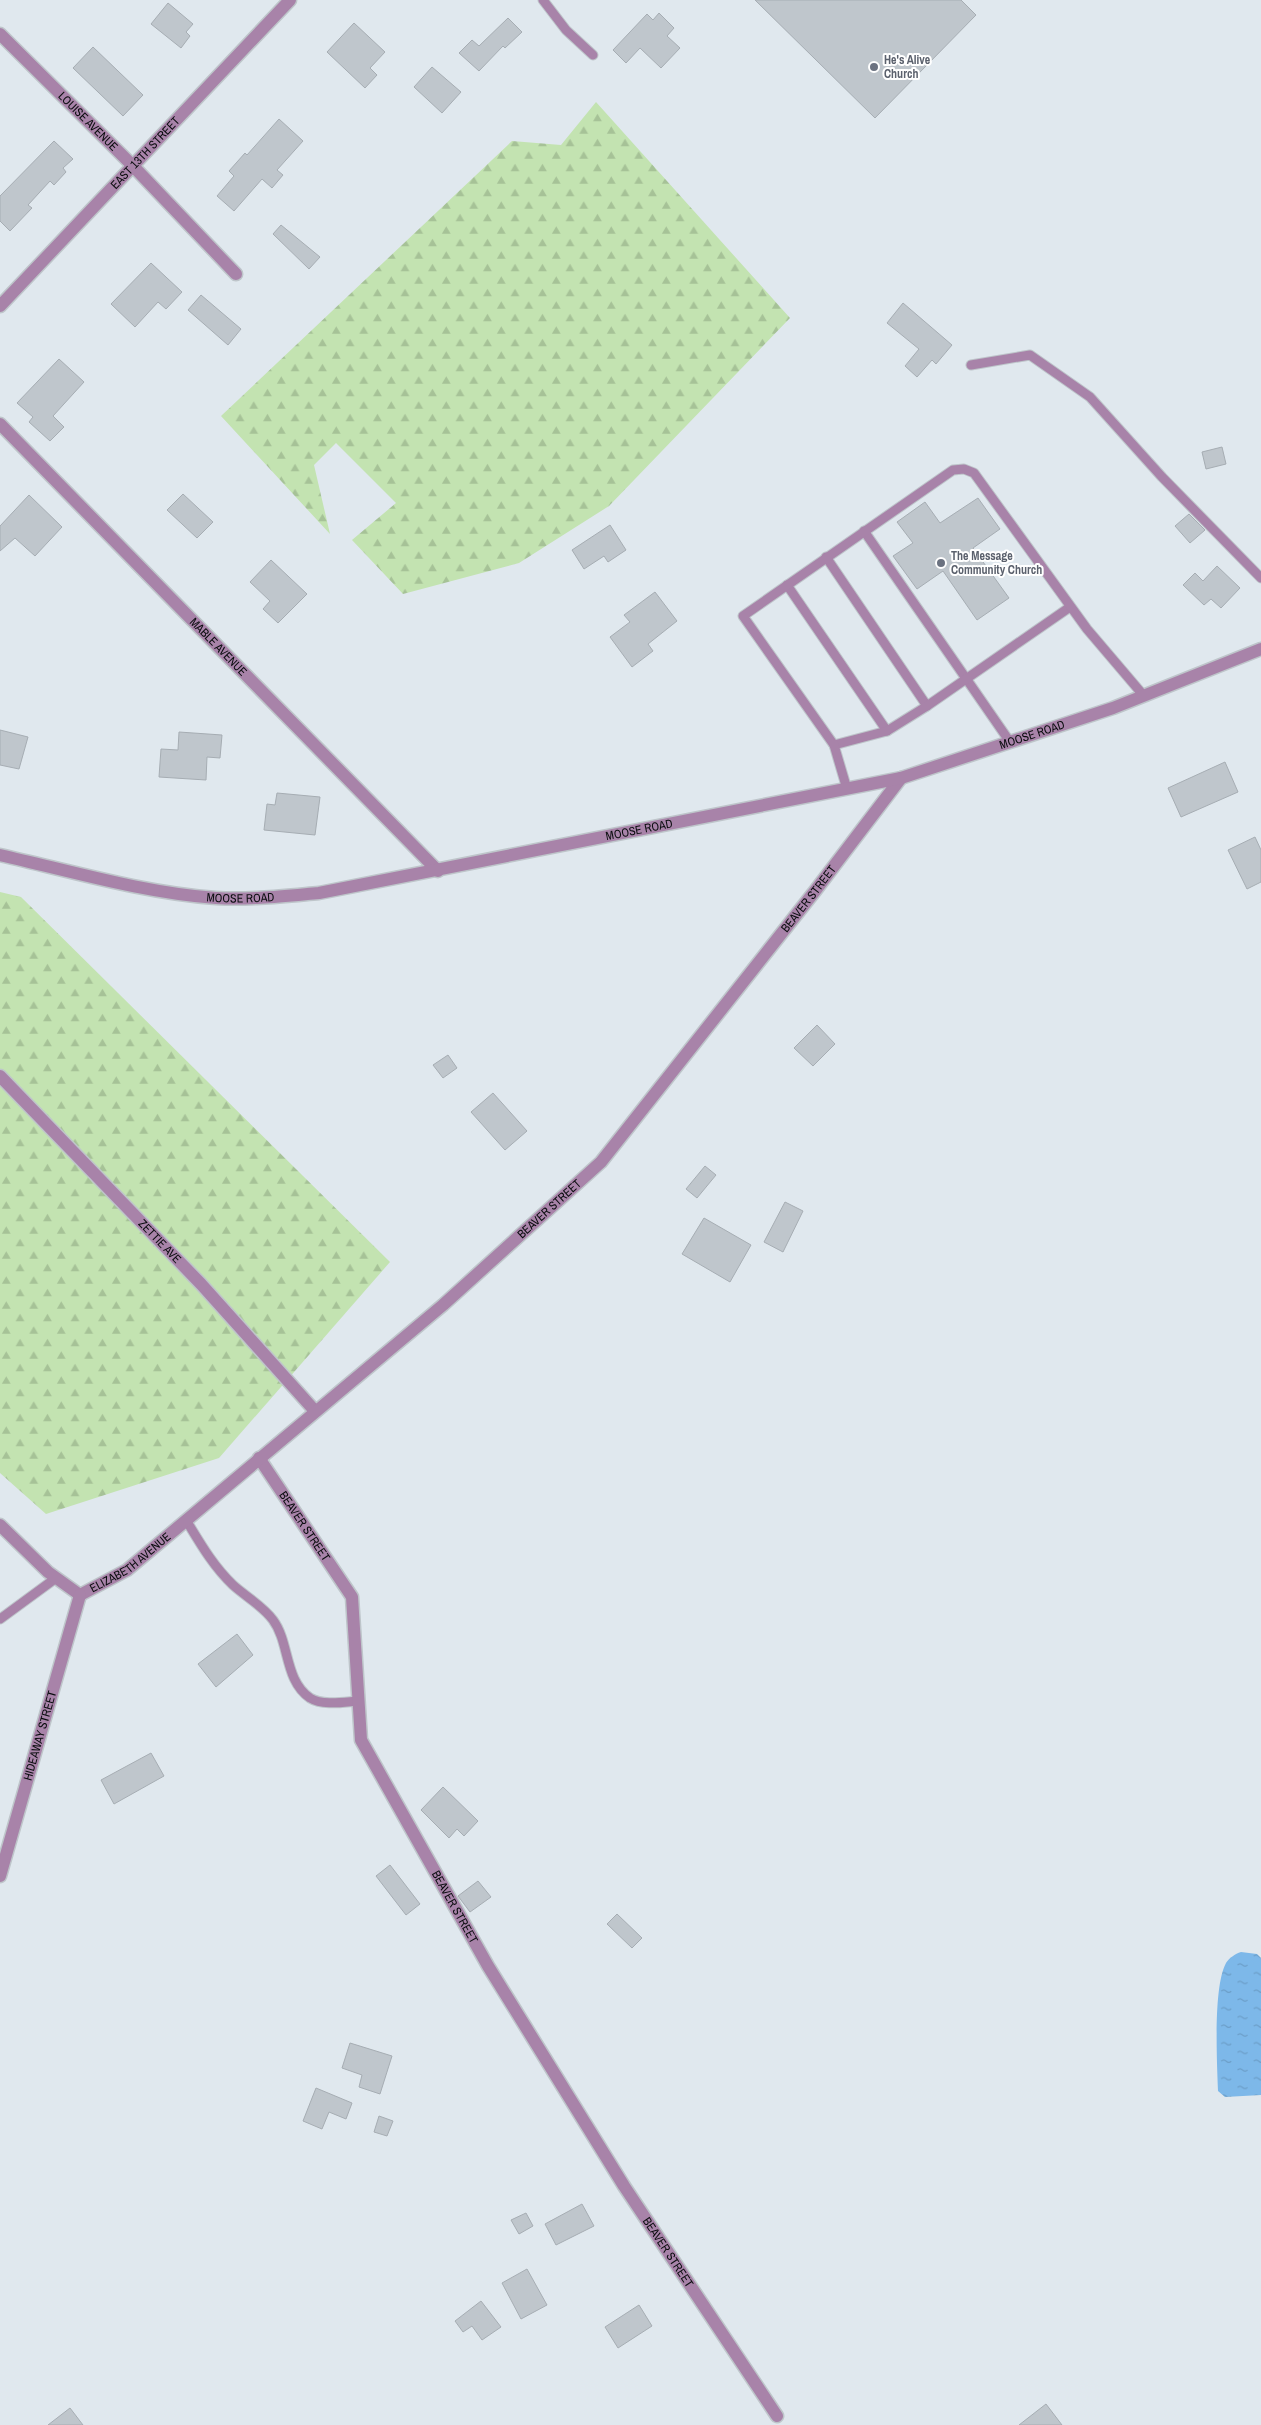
<svg xmlns="http://www.w3.org/2000/svg" width="1261" height="2425" font-family="'Archivo Narrow',sans-serif">
<style>
.forest{fill:url(#forest-firs)}
.water{fill:url(#water-ripples)}
.building{fill:#bfc6cc;stroke:#a6adb3}
.lines{fill:none;stroke-linecap:round;stroke-linejoin:round}
.service-casing{stroke:#bec5ca;stroke-width:11}
.minor-casing{stroke:#bec5ca;stroke-width:15}
.tertiary-casing{stroke:#bec5ca;stroke-width:15}
.service{stroke:#a883a9;stroke-width:9}
.minor{stroke:#a883a9;stroke-width:12}
.tertiary{stroke:#a883a9;stroke-width:12}
.worship-dot{fill:#6b7280;stroke:#fff;stroke-width:2}
.labels{text-anchor:middle;dominant-baseline:central;stroke-width:4;stroke-linejoin:round;paint-order:stroke}
.worship-label{font-size:12px;font-weight:bold;fill:#5b616d;stroke:#fff;text-anchor:start}
.street-label{font-size:12px;fill:#090c0e;stroke:#fff}
</style>
<defs>
<pattern id="forest-firs" width="22" height="20" patternUnits="userSpaceOnUse" patternTransform="scale(1.25)"><rect width="22" height="20" fill="#c3e3b1"/><path d="M5 1l3.5 6h-7zM16 11l3.5 6h-7z" fill="#a6c297"/></pattern>
<pattern id="water-ripples" width="26" height="14" patternUnits="userSpaceOnUse" patternTransform="scale(1.25)"><rect width="26" height="14" fill="#7db8e9"/><path d="M2 4q2-2 4 0t4 0M15 11q2-2 4 0t4 0" fill="none" stroke="#6b9dc7"/></pattern>
</defs>
<rect width="100%" height="100%" fill="#e0e8ee"/>
<g class="forest">
<polygon points="596,102 790,318 609,506 519,563 403,594 352,540 396,503 336,443 314,465 330,534 221,416 512,141 561,145"/>
<polygon points="0,892 21,897 390,1262 219,1458 46,1514 0,1473"/>
</g>
<path class="water" d="M1241,1952L1257,1954L1261,1958V2095L1225,2097L1218,2091C1217,2063 1213,1987 1226,1963C1229,1958 1235,1954 1241,1952Z"/>
<g class="building">
<polygon points="755,0 961,0 976,15 875,118"/>
<polygon points="168,3 193,24 186,32 190,36 181,48 151,24"/>
<polygon points="659,13 674,28 667,36 680,48 661,68 640,48 626,63 613,50 647,14 653,20"/>
<polygon points="508,18 522,32 505,48 503,46 479,71 459,53 472,40 479,46"/>
<polygon points="354,23 385,52 370,68 377,75 365,88 327,52"/>
<polygon points="93,47 143,95 123,116 73,68"/>
<polygon points="432,67 461,92 442,113 414,87"/>
<polygon points="279,119 303,141 277,170 283,175 272,188 262,179 234,211 217,196 234,176 229,171 245,153 247,155"/>
<polygon points="54,141 73,159 63,168 66,172 54,185 50,181 28,205 32,208 10,231 0,221 0,196"/>
<polygon points="281,225 320,257 309,269 273,234"/>
<polygon points="151,263 182,292 166,309 158,302 135,327 111,304"/>
<polygon points="201,295 241,329 228,345 188,310"/>
<polygon points="903,303 952,345 936,364 932,360 917,377 905,366 919,349 887,323"/>
<polygon points="59,359 84,382 53,416 64,427 50,441 29,422 33,417 17,403"/>
<polygon points="1222,447 1226,464 1206,469 1202,452"/>
<polygon points="183,494 213,522 197,538 167,510"/>
<polygon points="29,495 62,527 35,556 15,538 0,551 0,526"/>
<polygon points="978,498 1000,529 973,548 1009,598 977,620 943,571 917,589 893,556 913,543 897,522 925,502 940,523"/>
<polygon points="1189,514 1205,530 1190,543 1175,526"/>
<polygon points="610,525 626,550 608,562 604,556 584,569 572,550"/>
<polygon points="271,560 307,594 278,623 263,609 270,601 250,582"/>
<polygon points="1217,566 1240,588 1221,608 1211,599 1204,605 1183,585 1195,573 1203,581"/>
<polygon points="655,592 677,621 648,644 653,651 632,667 610,637 630,622 624,615"/>
<polygon points="0,730 28,737 19,769 0,765"/>
<polygon points="179,732 222,735 220,758 207,757 206,780 159,777 161,749 178,750"/>
<polygon points="1225,762 1238,792 1181,817 1168,788"/>
<polygon points="277,793 320,797 315,835 264,830 267,804 275,805"/>
<polygon points="1255,837 1261,850 1261,882 1247,889 1228,850"/>
<polygon points="817,1025 835,1044 813,1066 794,1048"/>
<polygon points="448,1055 457,1068 443,1078 433,1065"/>
<polygon points="493,1093 527,1131 505,1150 471,1112"/>
<polygon points="705,1166 716,1175 697,1198 686,1189"/>
<polygon points="785,1202 803,1211 783,1252 764,1242"/>
<polygon points="704,1218 751,1245 730,1282 682,1254"/>
<polygon points="237,1634 253,1655 216,1687 198,1664"/>
<polygon points="151,1753 164,1776 114,1804 101,1780"/>
<polygon points="443,1787 478,1821 464,1836 457,1829 449,1838 421,1810"/>
<polygon points="390,1865 420,1904 406,1915 376,1876"/>
<polygon points="478,1881 491,1897 470,1912 458,1896"/>
<polygon points="617,1914 642,1938 632,1948 607,1924"/>
<polygon points="350,2043 392,2056 380,2094 359,2087 362,2075 342,2068"/>
<polygon points="316,2088 352,2103 346,2119 329,2112 322,2129 303,2121"/>
<polygon points="379,2116 393,2121 387,2136 374,2132"/>
<polygon points="582,2204 594,2226 556,2245 545,2224"/>
<polygon points="526,2213 533,2226 519,2234 511,2220"/>
<polygon points="527,2269 547,2305 521,2319 502,2283"/>
<polygon points="481,2301 501,2327 482,2340 472,2326 463,2332 455,2321"/>
<polygon points="639,2305 652,2326 618,2348 605,2327"/>
<polygon points="1046,2404 1062,2425 1019,2425"/>
<polygon points="70,2408 83,2425 48,2425"/>
</g>
<g class="lines">
<g class="service-casing">
<g id="service">
<polyline points="543,0 566,30 593,55"/>
<polyline points="971,365 1030,355 1090,397 1162,477 1261,578"/>
<polyline points="864,531 1010,742"/>
<polyline points="826,557 927,706"/>
<polyline points="787,585 887,731"/>
<polyline points="834,745 887,731 927,706 1070,607"/>
<polyline points="847,789 834,745 743,616 953,470 964,469 974,473 1087,629 1144,696"/>
<path d="M186,1520C200,1543 213,1566 233,1585C245,1596 263,1606 273,1620C290,1643 284,1680 310,1698C323,1706 344,1702 358,1701"/>
<polyline points="0,1619 56,1578"/>
</g>
</g>
<g class="minor-casing">
<g id="minor">
<path id="s1" d="M0,34L133,166L236,274"/>
<path id="s2" d="M0,306L290,0"/>
<path id="s3" d="M0,424L438,871"/>
<path id="s4" d="M0,1076L201,1284L315,1411"/>
<path id="s5" d="M259,1458L352,1597L361,1740L488,1966L624,2186L777,2416"/>
<polyline points="0,1525 48,1572 80,1595"/>
<path id="s6" d="M80,1595L127,1570L443,1305L601,1162L815,891L901,778"/>
<path id="s7" d="M0,1876L80,1595"/>
</g>
</g>
<g class="tertiary-casing">
<g id="tertiary">
<path id="s8" d="M0,855C71,871 144,893 216,898C250,900 285,896 319,893L901,778L1113,708L1261,649"/>
</g>
</g>
<use href="#service" class="service"/>
<use href="#minor" class="minor"/>
<use href="#tertiary" class="tertiary"/>
</g>
<g class="worship-dot">
<circle cx="874" cy="67" r="5"/>
<circle cx="941" cy="563" r="5"/>
</g>
<g class="labels">
<g class="worship-label">
<text x="884" y="60">He's Alive<tspan x="884" dy="14">Church</tspan></text>
<text x="951" y="556">The Message<tspan x="951" dy="14">Community Church</tspan></text>
</g>
<g class="street-label">
<text stroke="none"><textPath href="#s1" startOffset="124">LOUISE AVENUE</textPath></text>
<text stroke="none"><textPath href="#s2" startOffset="211">EAST 13TH STREET</textPath></text>
<text stroke="none"><textPath href="#s3" startOffset="312">MABLE AVENUE</textPath></text>
<text stroke="none"><textPath href="#s8" startOffset="1055">MOOSE ROAD</textPath></text>
<text stroke="none"><textPath href="#s8" startOffset="650">MOOSE ROAD</textPath></text>
<text stroke="none"><textPath href="#s8" startOffset="245">MOOSE ROAD</textPath></text>
<text stroke="none"><textPath href="#s6" startOffset="1014">BEAVER STREET</textPath></text>
<text stroke="none"><textPath href="#s6" startOffset="609">BEAVER STREET</textPath></text>
<text stroke="none"><textPath href="#s4" startOffset="230">ZETTIE AVE</textPath></text>
<text stroke="none"><textPath href="#s5" startOffset="82">BEAVER STREET</textPath></text>
<text stroke="none"><textPath href="#s6" startOffset="60">ELIZABETH AVENUE</textPath></text>
<text stroke="none"><textPath href="#s7" startOffset="146">HIDEAWAY STREET</textPath></text>
<text stroke="none"><textPath href="#s5" startOffset="502">BEAVER STREET</textPath></text>
<text stroke="none"><textPath href="#s5" startOffset="908">BEAVER STREET</textPath></text>
</g>
</g>
</svg>
